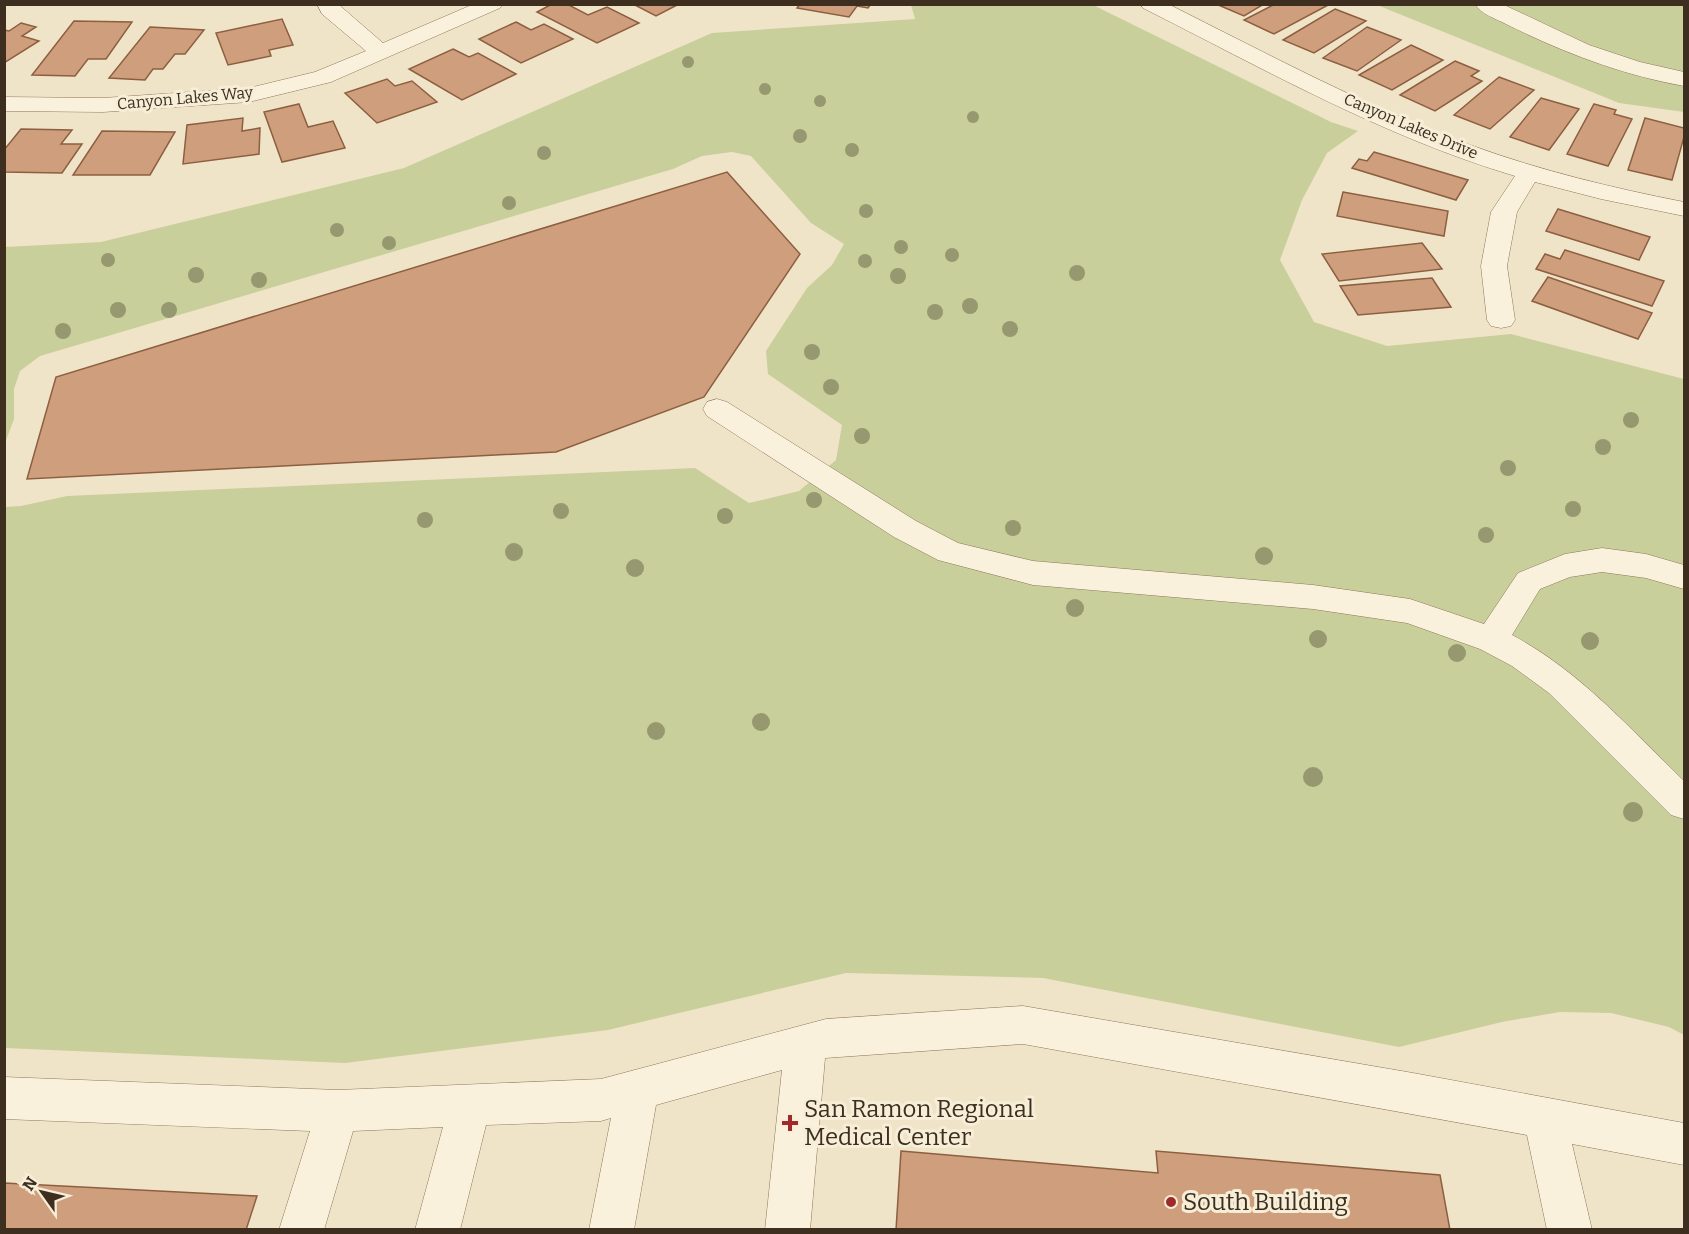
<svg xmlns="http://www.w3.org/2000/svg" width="1689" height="1234" font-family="Bitter,serif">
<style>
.green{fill:#c9cf9b}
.building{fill:#cf9f7d;stroke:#8d5f41;stroke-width:1.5}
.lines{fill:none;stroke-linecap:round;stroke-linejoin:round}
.minor-casing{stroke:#8d765c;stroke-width:1}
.minor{fill:#faf1dc;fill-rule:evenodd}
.tree{fill:#96986f}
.poi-dot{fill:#9e2a2b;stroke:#f7eed8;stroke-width:2}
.labels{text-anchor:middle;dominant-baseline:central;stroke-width:6;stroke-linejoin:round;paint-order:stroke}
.far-street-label{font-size:16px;fill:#3d2e20;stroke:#f7eed8}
.near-poi-label{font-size:24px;fill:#3d2e20;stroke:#f7eed8;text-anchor:start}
</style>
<rect width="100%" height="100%" fill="#f0e4c8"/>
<g class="green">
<polygon points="911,5 1093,5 1331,122 1358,131 1327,153 1302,200 1280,260 1314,322 1387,346 1511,334 1684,379 1684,1035 1669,1027 1611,1013 1560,1012 1502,1022 1399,1047 1043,978 846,973 608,1030 345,1063 5,1048 5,507 21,506 67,496 695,468 749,503 799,491 836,460 842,425 768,374 766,351 807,288 832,265 844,244 811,223 751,156 732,152 702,156 673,169 40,356 20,371 14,389 14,419 5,443 5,247 101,242 404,168 712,33 915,19"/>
<polygon points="1377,5 1684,5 1684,112 1619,103"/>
</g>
<g class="building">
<polygon points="552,4 567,4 588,15 607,7 639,23 597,43 537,12"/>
<polygon points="633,4 679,4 656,16"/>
<polygon points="800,4 871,4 868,8 857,6 849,17 797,8"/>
<polygon points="1216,4 1264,4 1244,16"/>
<polygon points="1275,4 1330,4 1274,34 1244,20"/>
<polygon points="1335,9 1366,21 1314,53 1283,40"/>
<polygon points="282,19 293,45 269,50 271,56 228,65 216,33"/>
<polygon points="74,21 132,22 106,59 88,59 75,76 32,75"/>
<polygon points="516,22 531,30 544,24 573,39 521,63 479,39"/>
<polygon points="21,23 36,27 22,36 39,41 4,63 4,30 9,31"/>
<polygon points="150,27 204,30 185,54 175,54 163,69 153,69 145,80 109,78"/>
<polygon points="1367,27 1401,40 1357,71 1323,58"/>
<polygon points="1411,45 1443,60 1392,90 1359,75"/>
<polygon points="453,49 469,57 478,53 516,74 462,100 409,69"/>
<polygon points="1455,61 1479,71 1471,76 1482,81 1435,111 1400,95"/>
<polygon points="1499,77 1534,90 1490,129 1454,115"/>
<polygon points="387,79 395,86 412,81 437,102 377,123 345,93"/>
<polygon points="1541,98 1579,109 1549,150 1510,137"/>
<polygon points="299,104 308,127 333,121 345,148 282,162 264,112"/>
<polygon points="1594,104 1616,110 1614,114 1632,119 1608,166 1567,154"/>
<polygon points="243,118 242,131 260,128 259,154 183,164 187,125"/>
<polygon points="1645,118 1684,128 1684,137 1672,180 1628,170"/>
<polygon points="21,129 72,130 61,144 82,144 62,173 4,172 4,150"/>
<polygon points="102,131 175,132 150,175 73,175"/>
<polygon points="1374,152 1468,180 1456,200 1352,168 1359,159 1367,161"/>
<polygon points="727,172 800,254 704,397 556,452 27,479 56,377"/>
<polygon points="1343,192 1448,211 1444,236 1337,216"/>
<polygon points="1558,209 1650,237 1639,260 1546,231"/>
<polygon points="1422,243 1442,269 1339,281 1322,254"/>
<polygon points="1565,250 1664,281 1652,306 1536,269 1545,254 1560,259"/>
<polygon points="1548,277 1652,313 1638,339 1532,301"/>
<polygon points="1432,278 1451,307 1358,315 1340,286"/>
<polygon points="901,1151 1158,1173 1156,1151 1440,1175 1450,1230 896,1230"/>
<polygon points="4,1183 257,1196 246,1230 4,1230"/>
</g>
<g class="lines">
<g class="minor-casing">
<g id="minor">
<polygon points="317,4 338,4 383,43 474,4 503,4 500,8 331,82 249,102 103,112 4,111 4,97 103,98 249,88 315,72 366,51 322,14"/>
<path d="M1140,4H1168C1268,54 1368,108 1473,146C1542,171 1613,188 1684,202V216L1601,199L1535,182L1517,212L1507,266L1515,320L1511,326L1501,328L1491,326L1487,320L1481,266L1491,212L1515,176C1384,137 1264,69 1143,8Z"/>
<path d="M1475,4H1502L1589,45L1640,62L1684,72V86C1622,75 1562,52 1506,24C1496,19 1481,14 1475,4Z"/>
<path d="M717,399L727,402L916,521L958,543L1033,561L1313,585L1410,599L1484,624L1518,573L1565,554L1602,548L1646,554L1684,565V589L1646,578L1602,572L1570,577L1540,589L1512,635C1580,671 1630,729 1684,781V819L1671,815L1549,693L1512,666L1480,649L1407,623L1313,609L1033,585L938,560L894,537L707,416L703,409L707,402Z"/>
<polygon points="1023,1006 1413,1073 1684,1123 1684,1165 1572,1144 1592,1230 1547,1230 1527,1135 1023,1044 825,1058 810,1230 765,1230 782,1070 656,1105 634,1230 589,1230 611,1118 601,1121 486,1125 460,1230 415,1230 443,1127 353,1131 324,1230 279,1230 310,1131 4,1119 4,1077 338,1090 601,1079 826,1019"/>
</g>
</g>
<use href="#minor" class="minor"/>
</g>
<g class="tree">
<circle cx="688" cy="62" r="6"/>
<circle cx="765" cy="89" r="6"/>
<circle cx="820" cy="101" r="6"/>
<circle cx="973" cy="117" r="6"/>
<circle cx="800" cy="136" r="7"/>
<circle cx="852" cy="150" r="7"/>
<circle cx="544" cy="153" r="7"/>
<circle cx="509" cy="203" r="7"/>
<circle cx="866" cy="211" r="7"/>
<circle cx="337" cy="230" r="7"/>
<circle cx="389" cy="243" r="7"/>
<circle cx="901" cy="247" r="7"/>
<circle cx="952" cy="255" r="7"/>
<circle cx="108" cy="260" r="7"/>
<circle cx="865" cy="261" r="7"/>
<circle cx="1077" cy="273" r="8"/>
<circle cx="196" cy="275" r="8"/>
<circle cx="898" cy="276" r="8"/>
<circle cx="259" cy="280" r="8"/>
<circle cx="970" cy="306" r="8"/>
<circle cx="118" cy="310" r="8"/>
<circle cx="169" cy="310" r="8"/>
<circle cx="935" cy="312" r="8"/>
<circle cx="1010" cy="329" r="8"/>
<circle cx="63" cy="331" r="8"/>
<circle cx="812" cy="352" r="8"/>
<circle cx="831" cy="387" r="8"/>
<circle cx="1631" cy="420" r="8"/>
<circle cx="862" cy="436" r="8"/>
<circle cx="1603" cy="447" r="8"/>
<circle cx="1508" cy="468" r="8"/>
<circle cx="814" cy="500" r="8"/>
<circle cx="1573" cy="509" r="8"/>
<circle cx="561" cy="511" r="8"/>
<circle cx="725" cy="516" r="8"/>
<circle cx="425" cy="520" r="8"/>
<circle cx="1013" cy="528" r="8"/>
<circle cx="1486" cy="535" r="8"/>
<circle cx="514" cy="552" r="9"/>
<circle cx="1264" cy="556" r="9"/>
<circle cx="635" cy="568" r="9"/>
<circle cx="1075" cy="608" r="9"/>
<circle cx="1318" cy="639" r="9"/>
<circle cx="1590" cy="641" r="9"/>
<circle cx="1457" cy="653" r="9"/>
<circle cx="761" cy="722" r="9"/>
<circle cx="656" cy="731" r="9"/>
<circle cx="1313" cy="777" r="10"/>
<circle cx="1633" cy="812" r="10"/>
</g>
<g class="poi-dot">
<path d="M787 1114h6v6h6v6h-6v6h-6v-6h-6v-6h6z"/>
<circle cx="1171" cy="1202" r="6"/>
</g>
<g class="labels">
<g class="far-street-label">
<text transform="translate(185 98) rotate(-5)">Canyon Lakes Way</text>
<text transform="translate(1411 126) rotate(23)">Canyon Lakes Drive</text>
</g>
<g class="near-poi-label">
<text x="804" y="1109">San Ramon Regional<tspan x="804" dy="28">Medical Center</tspan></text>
<text x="1183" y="1202">South Building</text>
</g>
</g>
<rect width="1689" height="1234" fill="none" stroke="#3d2e20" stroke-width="12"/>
<g transform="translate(42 1192) rotate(304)" stroke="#f7eed8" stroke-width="4.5" paint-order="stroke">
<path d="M0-4.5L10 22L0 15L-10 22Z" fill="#3d2e20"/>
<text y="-9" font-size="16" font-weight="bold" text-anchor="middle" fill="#3d2e20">N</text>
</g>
</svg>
